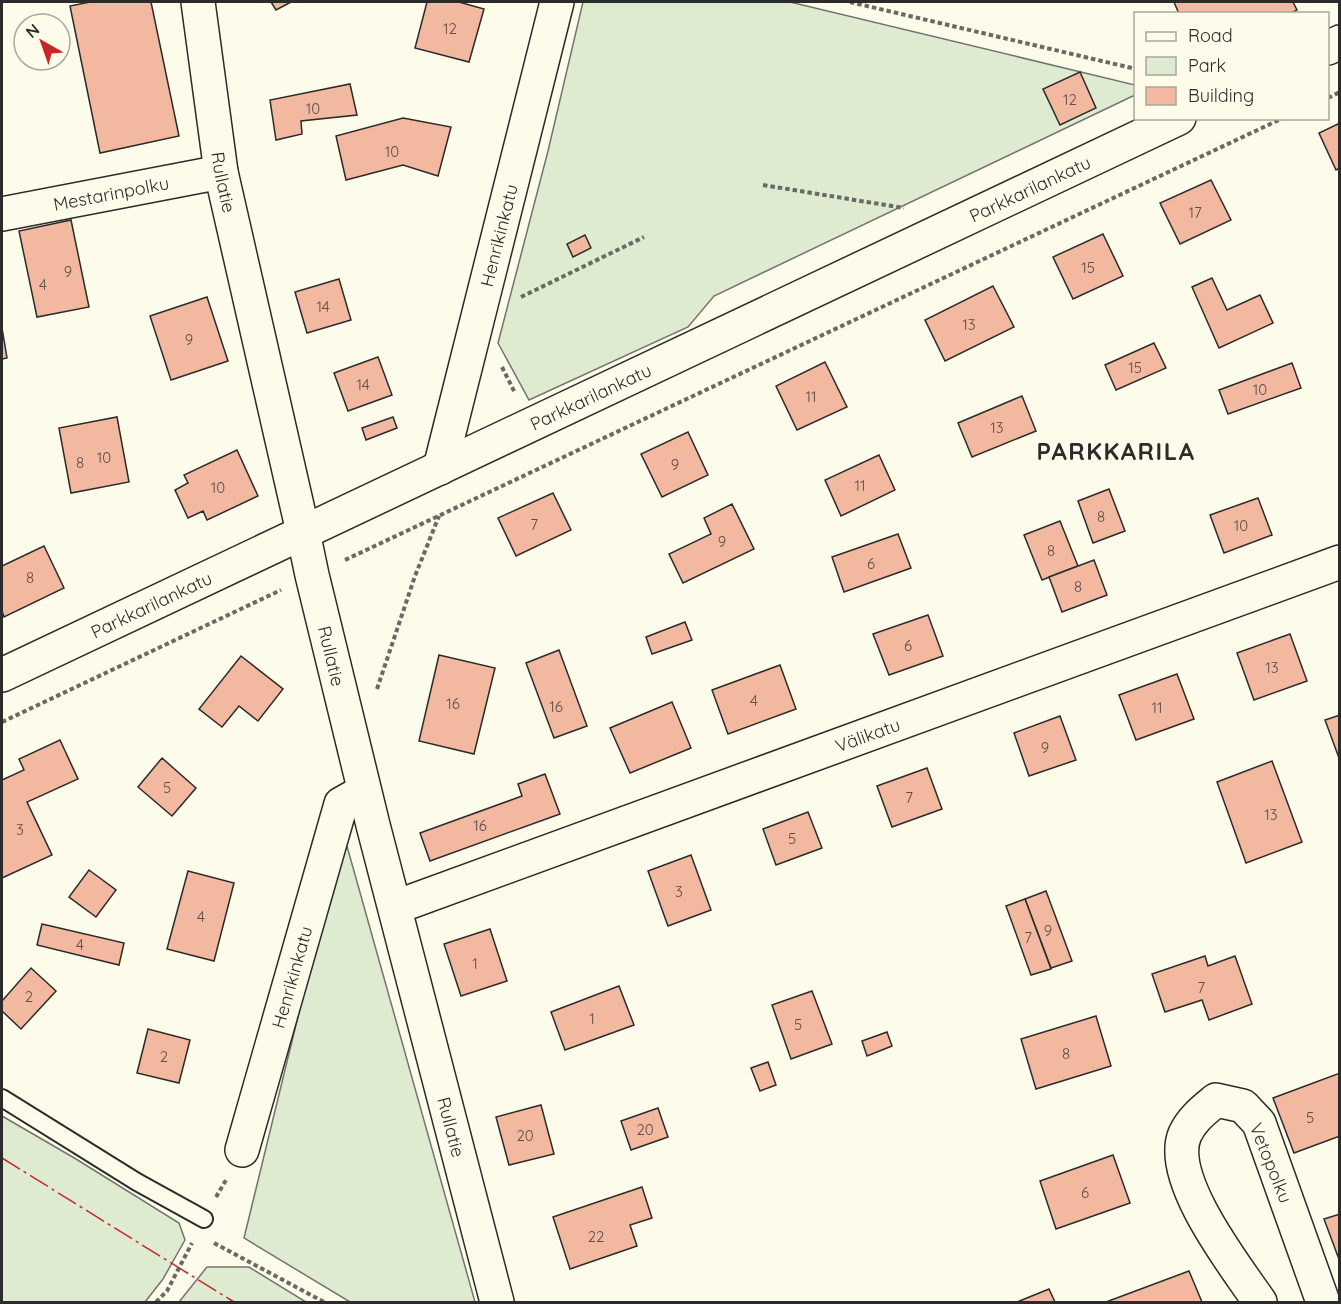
<svg xmlns="http://www.w3.org/2000/svg" width="1341" height="1304" font-family="Quicksand,sans-serif">
<style>
.green{fill:#deebd1;stroke:#74746e;stroke-width:1.5}
.building{fill:#f2b8a0;stroke:#2b2b2b;stroke-width:1.5}
.lines{fill:none;stroke-linecap:round;stroke-linejoin:round}
.lane-casing{stroke:#2b2b2b;stroke-width:20}
.street-casing{stroke:#2b2b2b;stroke-width:36}
.secondary-casing{stroke:#2b2b2b;stroke-width:36}
.path{stroke:#6a6964;stroke-width:4;stroke-dasharray:4.5 3;stroke-linecap:butt}
.lane{stroke:#fdfbea;stroke-width:16}
.street{stroke:#fdfbea;stroke-width:33}
.secondary{stroke:#fdfbea;stroke-width:33}
.power{stroke:#c62828;stroke-width:1.5;stroke-dasharray:21 4.5 3 4.5;stroke-linecap:butt}
.labels{text-anchor:middle;dominant-baseline:central;stroke-width:4.5;stroke-linejoin:round;paint-order:stroke}
.number-label{font-size:15px;fill:#5d4e48}
.street-label{font-size:18px;fill:#2b2b2b;stroke:#fdfbea}
.district-label{font-size:24px;font-weight:bold;letter-spacing:1.5px;fill:#2b2b2b;stroke:#fdfbea}
</style>
<rect width="100%" height="100%" fill="#fdfbea"/>
<g class="green">
<polygon points="583,2 790,2 1135,85 1135,95 714,296 688,327 529,400 498,343 548,151"/>
<polygon points="343,832 475,1302 350,1302 244,1238"/>
<polygon points="2,1116 76,1159 179,1223 185,1240 163,1279 145,1302 2,1302"/>
<polygon points="207,1267 249,1267 306,1302 179,1302"/>
</g>
<g class="building">
<polygon points="90,2 151,2 179,136 100,153 70,6"/>
<polygon points="271,2 291,2 276,10"/>
<polygon points="427,2 459,2 484,9 469,62 415,48"/>
<polygon points="1174,2 1293,2 1297,10 1290,14 1179,14"/>
<polygon points="1080,72 1096,108 1060,125 1043,89"/>
<polygon points="350,84 357,115 301,121 302,134 276,140 270,100"/>
<polygon points="403,118 451,127 438,176 403,165 346,180 336,136"/>
<polygon points="1340,123 1340,168 1336,170 1319,133"/>
<polygon points="1211,180 1231,220 1180,244 1160,203"/>
<polygon points="71,220 89,307 37,317 19,231"/>
<polygon points="1103,234 1123,276 1073,299 1053,257"/>
<polygon points="585,235 591,248 573,257 567,244"/>
<polygon points="1212,278 1227,310 1260,295 1273,323 1219,348 1192,287"/>
<polygon points="339,279 351,320 307,333 295,292"/>
<polygon points="993,286 1014,327 945,361 925,320"/>
<polygon points="207,297 228,361 171,380 150,316"/>
<polygon points="2,328 7,358 2,359"/>
<polygon points="1154,343 1166,368 1116,390 1105,365"/>
<polygon points="378,357 392,395 348,411 334,373"/>
<polygon points="825,362 847,407 797,430 776,386"/>
<polygon points="1292,363 1301,388 1228,414 1219,390"/>
<polygon points="1022,396 1036,431 972,457 958,423"/>
<polygon points="117,417 129,482 71,493 59,428"/>
<polygon points="393,417 397,428 366,440 362,428"/>
<polygon points="688,432 708,475 662,497 641,454"/>
<polygon points="237,450 258,496 207,520 203,511 188,518 175,490 188,483 184,475"/>
<polygon points="879,455 895,490 841,516 825,480"/>
<polygon points="1109,489 1125,531 1093,543 1078,501"/>
<polygon points="553,493 571,530 516,556 498,518"/>
<polygon points="1258,498 1272,535 1224,553 1210,515"/>
<polygon points="732,504 754,549 683,583 669,554 711,534 704,518"/>
<polygon points="1060,521 1078,566 1042,580 1024,535"/>
<polygon points="898,534 911,568 844,592 832,557"/>
<polygon points="44,546 64,588 4,617 2,611 2,566"/>
<polygon points="1094,560 1107,595 1062,612 1049,577"/>
<polygon points="928,615 943,656 889,675 873,634"/>
<polygon points="685,622 692,640 652,654 646,637"/>
<polygon points="1290,634 1307,681 1254,700 1237,653"/>
<polygon points="559,650 587,726 554,738 526,663"/>
<polygon points="439,655 495,668 474,754 419,741"/>
<polygon points="241,656 283,689 258,721 239,706 222,727 199,709"/>
<polygon points="780,665 796,709 728,734 712,690"/>
<polygon points="1177,674 1194,719 1136,740 1119,695"/>
<polygon points="672,702 691,748 630,773 610,728"/>
<polygon points="1340,715 1340,758 1339,758 1325,720"/>
<polygon points="1060,716 1076,760 1029,776 1014,733"/>
<polygon points="60,740 78,779 27,802 52,855 2,878 2,780 24,770 19,759"/>
<polygon points="162,758 196,788 172,816 138,787"/>
<polygon points="1272,761 1302,842 1246,863 1217,782"/>
<polygon points="927,768 942,809 892,827 877,786"/>
<polygon points="545,774 560,814 430,861 420,833 522,796 518,784"/>
<polygon points="808,812 822,848 776,865 763,829"/>
<polygon points="691,855 711,910 668,926 648,871"/>
<polygon points="89,870 116,890 96,917 69,897"/>
<polygon points="188,871 234,883 214,961 167,949"/>
<polygon points="1046,891 1072,961 1051,968 1025,899"/>
<polygon points="1025,899 1051,969 1031,975 1006,906"/>
<polygon points="42,924 124,943 119,965 37,945"/>
<polygon points="490,929 507,981 461,996 444,944"/>
<polygon points="1205,956 1208,966 1235,956 1252,1004 1209,1020 1202,1000 1165,1012 1152,974"/>
<polygon points="31,968 56,991 21,1029 2,1011 2,1001"/>
<polygon points="619,986 634,1025 565,1050 551,1012"/>
<polygon points="812,991 832,1044 791,1059 772,1005"/>
<polygon points="1096,1016 1111,1066 1036,1089 1021,1039"/>
<polygon points="148,1029 190,1040 179,1083 137,1073"/>
<polygon points="887,1032 892,1046 867,1056 862,1041"/>
<polygon points="768,1062 776,1085 760,1091 751,1068"/>
<polygon points="1340,1073 1340,1136 1294,1153 1273,1098"/>
<polygon points="541,1105 554,1154 509,1165 496,1117"/>
<polygon points="658,1108 668,1137 631,1150 621,1121"/>
<polygon points="1113,1155 1130,1203 1056,1229 1040,1181"/>
<polygon points="642,1187 652,1218 630,1225 637,1246 570,1269 553,1217"/>
<polygon points="1340,1214 1340,1262 1324,1219"/>
<polygon points="1189,1271 1202,1302 1106,1302"/>
<polygon points="1049,1289 1055,1302 1017,1302"/>
</g>
<g class="lines">
<g class="lane-casing">
<polyline id="lane" points="2,1098 137,1182 204,1219"/>
</g>
<g class="street-casing">
<g id="street">
<path id="s1" d="M198,2L221,172L303,532L312,575L373,825L497,1302"/>
<path id="s2" d="M2,214L221,172"/>
<path id="s3" d="M440,468L557,2"/>
<path id="s4" d="M396,907L1340,562"/>
<path id="s5" d="M242,1150L341,804L364,791"/>
<path d="M1260,1302C1236,1267 1166,1178 1185,1134C1192,1119 1204,1110 1216,1100L1243,1106L1259,1123L1323,1302"/>
</g>
</g>
<g class="secondary-casing">
<g id="secondary">
<polyline points="1328,48 1340,42"/>
<path id="s6" d="M2,675L1179,118"/>
</g>
</g>
<g class="path">
<polyline points="850,2 1136,69"/>
<polyline points="1328,98 1340,92"/>
<polyline points="763,185 904,208"/>
<polyline points="521,297 644,237"/>
<polyline points="502,367 515,393"/>
<polyline points="345,560 1283,118"/>
<polyline points="377,689 415,576 439,516"/>
<polyline points="2,722 281,590"/>
<polyline points="216,1197 226,1180"/>
<polyline points="214,1243 324,1302"/>
<polyline points="156,1302 167,1291 192,1243"/>
</g>
<use href="#lane" class="lane"/>
<use href="#street" class="street"/>
<use href="#secondary" class="secondary"/>
<polyline class="power" points="2,1158 234,1302"/>
</g>
<g class="labels">
<g class="number-label">
<text x="450" y="28">12</text>
<text x="1070" y="99">12</text>
<text x="313" y="108">10</text>
<text x="392" y="151">10</text>
<text x="1195" y="212">17</text>
<text x="1088" y="267">15</text>
<text x="68" y="271">9</text>
<text x="43" y="284">4</text>
<text x="323" y="306">14</text>
<text x="969" y="324">13</text>
<text x="189" y="339">9</text>
<text x="1135" y="367">15</text>
<text x="363" y="384">14</text>
<text x="1260" y="389">10</text>
<text x="811" y="396">11</text>
<text x="997" y="427">13</text>
<text x="104" y="457">10</text>
<text x="80" y="462">8</text>
<text x="675" y="464">9</text>
<text x="860" y="485">11</text>
<text x="218" y="487">10</text>
<text x="1101" y="516">8</text>
<text x="534" y="524">7</text>
<text x="1241" y="525">10</text>
<text x="722" y="541">9</text>
<text x="1051" y="550">8</text>
<text x="871" y="563">6</text>
<text x="30" y="577">8</text>
<text x="1078" y="586">8</text>
<text x="908" y="645">6</text>
<text x="1272" y="667">13</text>
<text x="754" y="700">4</text>
<text x="453" y="703">16</text>
<text x="556" y="706">16</text>
<text x="1157" y="707">11</text>
<text x="1045" y="747">9</text>
<text x="167" y="787">5</text>
<text x="909" y="797">7</text>
<text x="1271" y="814">13</text>
<text x="480" y="825">16</text>
<text x="20" y="829">3</text>
<text x="792" y="838">5</text>
<text x="679" y="891">3</text>
<text x="201" y="916">4</text>
<text x="1048" y="930">9</text>
<text x="1028" y="937">7</text>
<text x="80" y="944">4</text>
<text x="475" y="963">1</text>
<text x="1201" y="987">7</text>
<text x="29" y="996">2</text>
<text x="592" y="1018">1</text>
<text x="798" y="1024">5</text>
<text x="1066" y="1053">8</text>
<text x="164" y="1056">2</text>
<text x="1310" y="1117">5</text>
<text x="645" y="1129">20</text>
<text x="525" y="1135">20</text>
<text x="1085" y="1192">6</text>
<text x="596" y="1236">22</text>
</g>
<g class="street-label">
<text stroke="none"><textPath href="#s1" startOffset="182">Rullatie</textPath></text>
<text stroke="none"><textPath href="#s6" startOffset="1137">Parkkarilankatu</textPath></text>
<text stroke="none"><textPath href="#s2" startOffset="111">Mestarinpolku</textPath></text>
<text stroke="none"><textPath href="#s3" startOffset="240">Henrikinkatu</textPath></text>
<text stroke="none"><textPath href="#s6" startOffset="651">Parkkarilankatu</textPath></text>
<text stroke="none"><textPath href="#s6" startOffset="165">Parkkarilankatu</textPath></text>
<text stroke="none"><textPath href="#s1" startOffset="668">Rullatie</textPath></text>
<text stroke="none"><textPath href="#s4" startOffset="502">Välikatu</textPath></text>
<text stroke="none"><textPath href="#s5" startOffset="180">Henrikinkatu</textPath></text>
<text stroke="none"><textPath href="#s1" startOffset="1154">Rullatie</textPath></text>
<text transform="translate(1271 1163) rotate(68)">Vetopolku</text>
</g>
<g class="district-label">
<text x="1116" y="451">PARKKARILA</text>
</g>
</g>
<rect width="1341" height="1304" fill="none" stroke="#2b2b2b" stroke-width="6"/>
<rect x="1134" y="12" width="195" height="108" fill="#fdfbea" stroke="#a9a89e" stroke-width="1.5"/>
<rect x="1146" y="32" width="30" height="9" fill="#fdfbea" stroke="#a9a89e" stroke-width="1.5"/>
<text x="1188" y="42" font-size="18" fill="#2b2b2b">Road</text>
<rect x="1146" y="57" width="30" height="18" fill="#deebd1" stroke="#a9a89e" stroke-width="1.5"/>
<text x="1188" y="72" font-size="18" fill="#2b2b2b">Park</text>
<rect x="1146" y="87" width="30" height="18" fill="#f2b8a0" stroke="#a9a89e" stroke-width="1.5"/>
<text x="1188" y="102" font-size="18" fill="#2b2b2b">Building</text>
<g transform="translate(42 42) rotate(320)"><circle r="28" fill="#fdfbea" stroke="#a9a89e" stroke-width="1.5"/>
<path d="M0-4.5L10 22L0 15L-10 22Z" fill="#c62828"/>
<text y="-9" font-size="16" font-weight="bold" text-anchor="middle" fill="#2b2b2b">N</text>
</g>
</svg>
